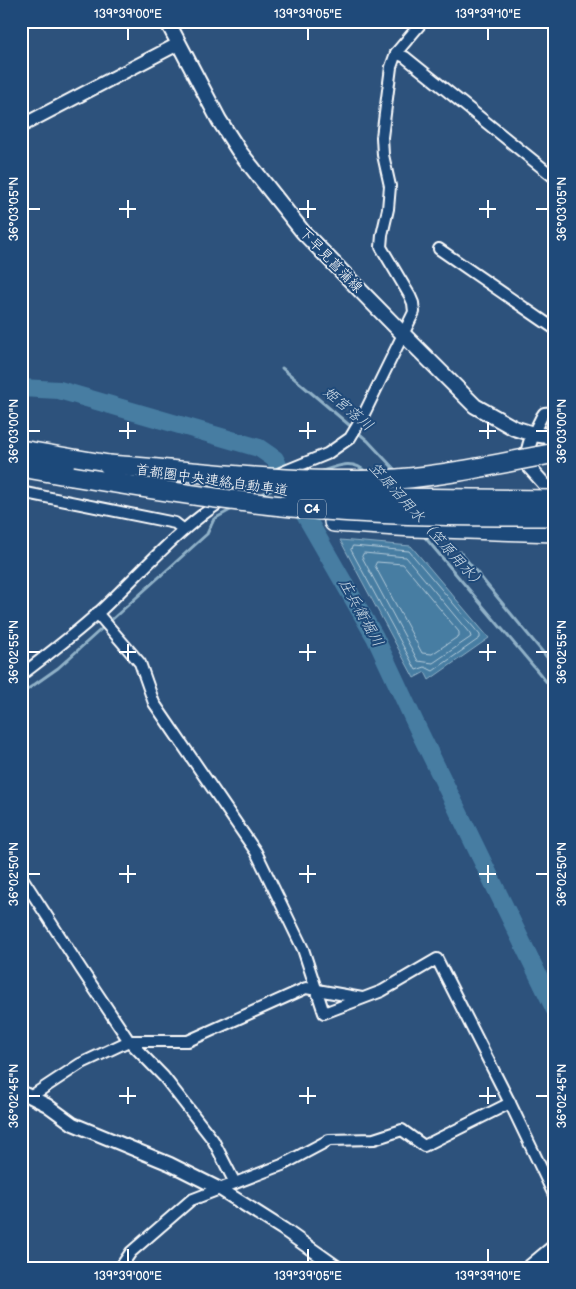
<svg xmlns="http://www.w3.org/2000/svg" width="576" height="1289" font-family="'Balsamiq Sans','Klee One',sans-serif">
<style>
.water{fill:#467da2;stroke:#90b1c7}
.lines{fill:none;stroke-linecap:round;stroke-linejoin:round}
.shore{stroke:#b5cbda;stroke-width:1}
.stream{stroke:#90b1c7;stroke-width:3}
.river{stroke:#467da2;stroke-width:18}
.minor-casing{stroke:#fff;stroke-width:14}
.tertiary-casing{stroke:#fff;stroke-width:16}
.secondary-casing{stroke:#fff;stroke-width:18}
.primary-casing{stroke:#fff;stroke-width:20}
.motorway-casing{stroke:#fff;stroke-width:22}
.minor{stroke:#1f4a7a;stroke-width:10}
.tertiary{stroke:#1f4a7a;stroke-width:12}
.secondary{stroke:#1f4a7a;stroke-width:14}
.primary{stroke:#1f4a7a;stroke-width:16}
.motorway{stroke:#1f4a7a;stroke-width:19}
.motorway-bridge-casing{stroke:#fff;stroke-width:22;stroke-linecap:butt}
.motorway-bridge{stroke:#1f4a7a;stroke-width:19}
.ticks{fill:none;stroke:#fff;stroke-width:2}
.labels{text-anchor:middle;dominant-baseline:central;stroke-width:4;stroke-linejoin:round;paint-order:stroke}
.shield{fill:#1f4a7a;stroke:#bcc9d7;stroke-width:1}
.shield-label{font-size:12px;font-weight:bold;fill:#fff}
.street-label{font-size:14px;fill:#fff;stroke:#1f4a7a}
.water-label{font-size:15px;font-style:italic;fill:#d1dee8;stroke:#1f4a7a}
.neatline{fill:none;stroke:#fff;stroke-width:2}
.ticks-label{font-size:12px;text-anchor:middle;fill:#fff}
</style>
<rect width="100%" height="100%" fill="#2d527c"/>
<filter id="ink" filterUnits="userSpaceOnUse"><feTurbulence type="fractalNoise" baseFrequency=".02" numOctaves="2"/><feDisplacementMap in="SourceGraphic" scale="10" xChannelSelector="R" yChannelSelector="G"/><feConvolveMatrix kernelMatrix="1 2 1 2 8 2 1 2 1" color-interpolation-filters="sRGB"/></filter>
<g filter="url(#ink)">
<polygon class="water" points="340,540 411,546 489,638 429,680 425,672 414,678"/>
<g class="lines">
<g class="shore">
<polygon points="353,546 409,551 480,635 480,638 433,671 425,667 416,670 351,550"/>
<polygon points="364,553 406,557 470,634 471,637 433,663 418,661 362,557"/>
<polygon points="377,562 403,564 459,632 459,636 432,654 422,653 375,566"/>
</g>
<g class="stream">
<polyline points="282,368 368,441 396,471"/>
<path d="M320,472C337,466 353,458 367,473"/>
<polyline points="257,496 277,487"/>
<polyline points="423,535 555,692"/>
<polyline points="460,552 555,667"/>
<polyline points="21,694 58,668 207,534 214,519 234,508"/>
</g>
<polyline class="river" points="21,388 59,390 259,448 275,459 286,482 375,637 419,731 555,1010"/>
<g class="minor-casing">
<g id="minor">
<polyline points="396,53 405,57 555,178"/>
<polyline points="439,249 555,329"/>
<polyline points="533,434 542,416 544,413 555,412"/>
<polyline points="278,474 327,454 350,438 362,418 414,312 413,303 410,296 381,247 382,235 388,209 390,186 383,155 382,137 391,67 396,53 423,21"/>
<polyline points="21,492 175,523 184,530"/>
<polyline points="97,613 140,663 154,703 256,852 303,949 324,1013 382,991 437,959 510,1103 555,1197"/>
<path d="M21,675C47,655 74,635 98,613C149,566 194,507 260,482"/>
<polyline points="21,876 81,969 129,1041 164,1077 213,1140 235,1183"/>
<polyline points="30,1097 80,1064 129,1041 188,1041 306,988 362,998"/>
<polyline points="120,1268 131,1252 191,1200 282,1165 329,1140 374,1139 402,1130 424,1146 510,1103"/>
</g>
</g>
<g class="tertiary-casing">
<g id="tertiary">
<polyline points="21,126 178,44"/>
<path d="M533,434C529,445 525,455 529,467L555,496"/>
<polyline points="21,1092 47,1105 73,1124 170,1164 220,1189 283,1229 338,1268"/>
</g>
</g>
<g class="secondary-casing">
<polyline id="secondary" points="167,21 219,120 239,151 303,232 404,335 475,406 514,428 533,434 555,437"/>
</g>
<g class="primary-casing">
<polyline id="primary" points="531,1268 555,1248"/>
</g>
<g class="motorway-casing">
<g id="motorway">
<polyline points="21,450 109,465"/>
<polyline points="21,467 72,476"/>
<polyline points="334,522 413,527 555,532"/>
</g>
</g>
<use href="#minor" class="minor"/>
<use href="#tertiary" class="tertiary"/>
<use href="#secondary" class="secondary"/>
<use href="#primary" class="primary"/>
<use href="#motorway" class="motorway"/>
<g class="motorway-bridge-casing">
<g id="motorway-bridge">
<path d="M109,465C204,472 301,485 397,479C450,475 502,463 555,453"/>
<path d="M72,476C156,490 239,503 324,510C400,516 478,516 555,516"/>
<polyline points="291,490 384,498 555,500"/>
</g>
</g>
<use href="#motorway-bridge" class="motorway-bridge"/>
</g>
</g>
<path class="ticks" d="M128,28V40M308,28V40M488,28V40M128,200V218M308,200V218M488,200V218M28,209H40M119,209H136M299,209H316M479,209H496M536,209H548M128,422V439M308,422V439M488,422V439M28,431H40M119,431H136M299,431H316M479,431H496M536,431H548M128,644V661M308,644V661M488,644V661M28,652H40M119,652H136M299,652H316M479,652H496M536,652H548M128,865V883M308,865V883M488,865V883M28,874H40M119,874H136M299,874H316M479,874H496M536,874H548M128,1087V1104M308,1087V1104M488,1087V1104M28,1096H40M119,1096H136M299,1096H316M479,1096H496M536,1096H548M128,1249V1262M308,1249V1262M488,1249V1262"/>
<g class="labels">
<rect class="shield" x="298" y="499.5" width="28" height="19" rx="4"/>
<g class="shield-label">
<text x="312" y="509">C4</text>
</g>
<g class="street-label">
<text transform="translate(331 260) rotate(46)">下早見菖蒲線</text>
<text transform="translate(212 480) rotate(8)">首都圏中央連絡自動車道</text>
</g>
<g class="water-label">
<text transform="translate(348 409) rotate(40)">姫宮落川</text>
<text transform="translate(427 526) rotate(48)">笠原沼用水（笠原用水）</text>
<text transform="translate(361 613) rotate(61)">庄兵衛堀川</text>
</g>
</g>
<rect width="576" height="1289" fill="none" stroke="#1f4a7a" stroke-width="55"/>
<rect x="28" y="28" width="520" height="1234" class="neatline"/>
<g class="ticks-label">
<text x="128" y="18">139°39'00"E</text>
<text x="308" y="18">139°39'05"E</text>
<text x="488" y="18">139°39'10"E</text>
<text transform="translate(14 209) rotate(-90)" y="4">36°03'05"N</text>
<text transform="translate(562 209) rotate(-90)" y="4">36°03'05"N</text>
<text transform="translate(14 431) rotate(-90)" y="4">36°03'00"N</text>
<text transform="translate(562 431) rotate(-90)" y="4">36°03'00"N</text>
<text transform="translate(14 652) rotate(-90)" y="4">36°02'55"N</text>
<text transform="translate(562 652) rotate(-90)" y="4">36°02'55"N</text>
<text transform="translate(14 874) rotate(-90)" y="4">36°02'50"N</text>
<text transform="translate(562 874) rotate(-90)" y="4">36°02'50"N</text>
<text transform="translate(14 1096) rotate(-90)" y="4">36°02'45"N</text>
<text transform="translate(562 1096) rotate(-90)" y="4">36°02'45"N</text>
<text x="128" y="1280">139°39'00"E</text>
<text x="308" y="1280">139°39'05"E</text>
<text x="488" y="1280">139°39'10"E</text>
</g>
</svg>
